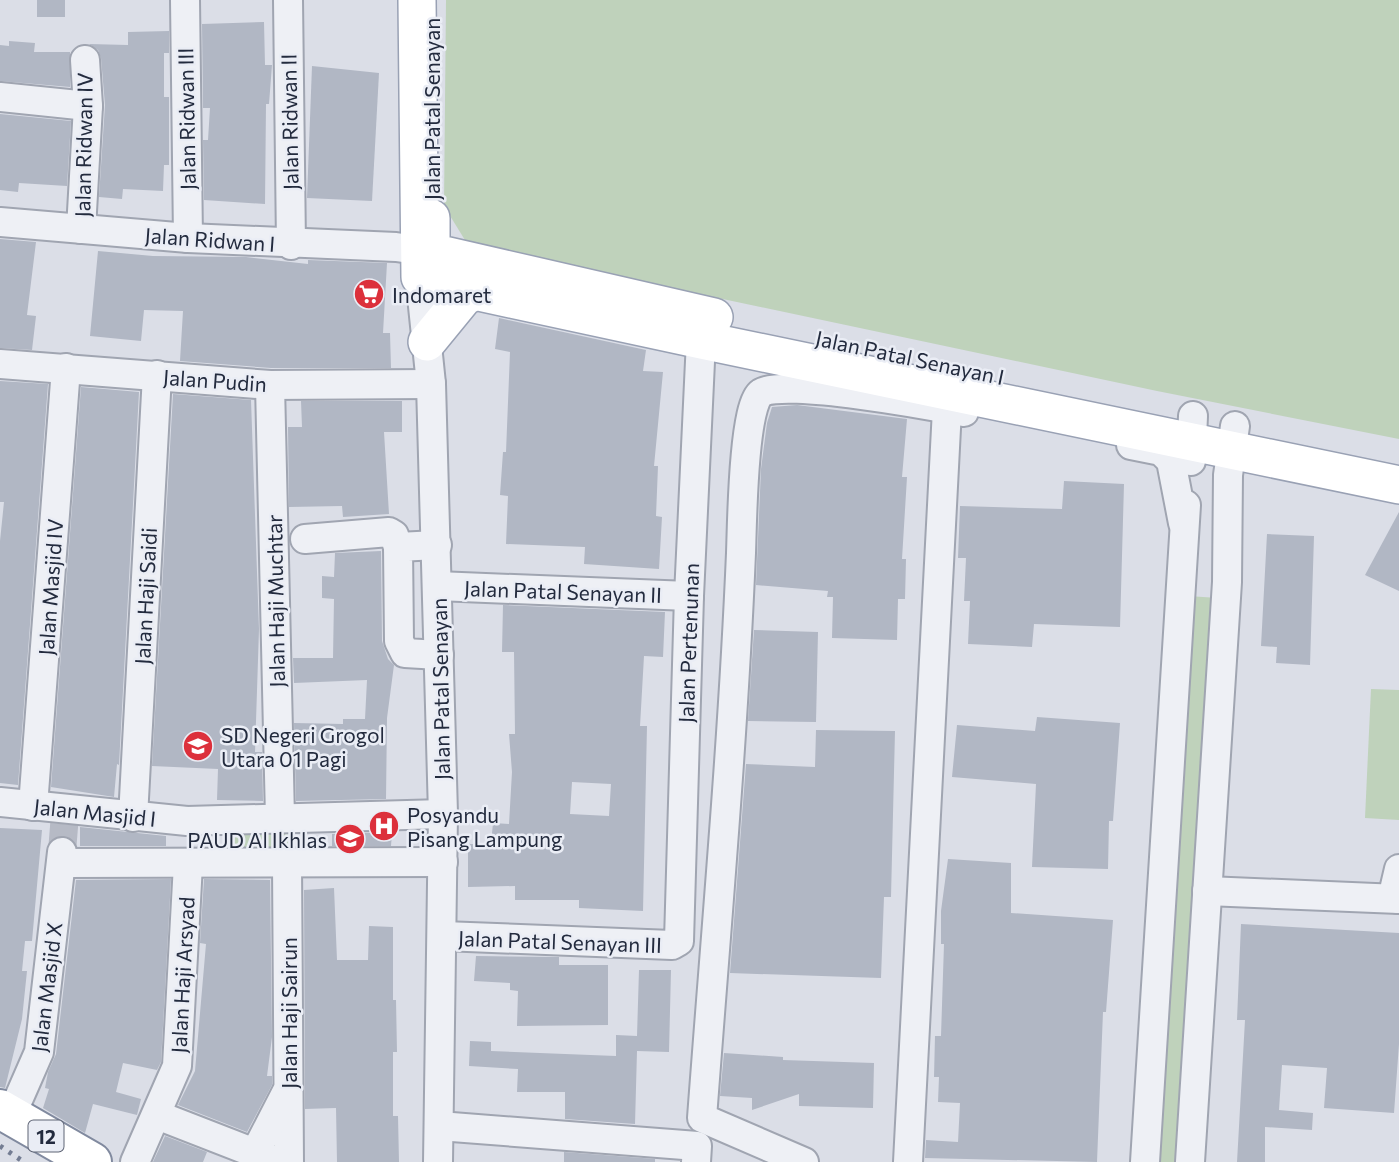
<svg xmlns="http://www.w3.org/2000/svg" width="1399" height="1162" font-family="Commissioner,sans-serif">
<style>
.green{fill:#bfd2bb}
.building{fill:#b1b7c4;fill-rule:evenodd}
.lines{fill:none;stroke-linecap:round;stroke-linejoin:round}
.minor-tunnel{stroke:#b6bac5;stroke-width:28;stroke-dasharray:28 14;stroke-linecap:butt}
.minor-casing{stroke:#a0a5b1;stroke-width:32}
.major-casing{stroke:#99a1b4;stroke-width:40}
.highway-casing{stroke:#818a9f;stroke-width:42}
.minor{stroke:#eef0f5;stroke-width:28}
.major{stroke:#fff;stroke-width:37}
.highway{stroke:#fff;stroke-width:38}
.rail{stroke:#737c92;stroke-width:5;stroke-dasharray:3.5 7;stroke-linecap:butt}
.labels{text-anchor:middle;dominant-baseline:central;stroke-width:5;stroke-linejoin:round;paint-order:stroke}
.shield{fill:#eaedf5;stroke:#5f6575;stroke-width:2}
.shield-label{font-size:19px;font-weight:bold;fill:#232b3e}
.street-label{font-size:21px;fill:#232b3e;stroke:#eaedf5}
.poi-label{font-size:21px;fill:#232b3e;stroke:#eaedf5;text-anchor:start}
</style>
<rect width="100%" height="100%" fill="#dbdee7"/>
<g class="green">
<polygon points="446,0 1399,0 1399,439 1157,391 468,245 444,206"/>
<polygon points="1188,596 1218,598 1184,1162 1156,1162"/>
<polygon points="1371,689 1399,690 1399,820 1365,818"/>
<polygon points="226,823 288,823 288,860 225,859"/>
</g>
<g class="building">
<rect x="37" y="0" width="28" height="17"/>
<polygon points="264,22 265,65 272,65 269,104 266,104 265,204 204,200 203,140 208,140 210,108 203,108 202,24"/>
<polygon points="169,31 169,53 164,53 164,97 169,97 169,165 164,165 163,191 123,189 122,199 99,197 105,105 101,58 98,50 89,44 128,45 128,32"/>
<polygon points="9,41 35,43 34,52 70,52 70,87 0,81 0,45 9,46"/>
<polygon points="312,66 379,73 372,201 307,198"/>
<polygon points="0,114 71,121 67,186 19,183 18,192 0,190"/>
<polygon points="0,239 36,242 27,315 36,316 32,350 0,348"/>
<polygon points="98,251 153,256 246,257 308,264 308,260 387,263 383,333 390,333 391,368 271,368 180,361 183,311 144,310 141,341 90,336"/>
<polygon points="499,318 646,350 643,371 663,372 654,466 658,466 656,516 662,517 659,569 584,564 585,547 506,544 508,496 500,495 503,452 506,452 510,352 495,349"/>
<polygon points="0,381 48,384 18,785 0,783 0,541 4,502 0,502"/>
<polygon points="81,387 139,392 119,765 117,764 114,797 51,787"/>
<polygon points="173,394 251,400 259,629 255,752 262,752 263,801 217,800 218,769 152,766"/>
<polygon points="301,401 402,401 402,432 384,432 389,514 343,517 342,506 289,507 288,427 302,427"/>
<polygon points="797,405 907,419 902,477 907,477 902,559 906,559 905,599 898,599 897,640 832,638 833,597 827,597 828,591 756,585 761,469 767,423 772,407"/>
<polygon points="1064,481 1124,484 1120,627 1034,624 1032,647 968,644 970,601 964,601 966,558 958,558 960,506 1062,509"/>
<polygon points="1399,512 1399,591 1365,575"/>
<polygon points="1267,534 1314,536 1310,665 1276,663 1277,647 1261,646"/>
<polygon points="381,551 382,641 388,659 394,665 387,718 386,799 296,801 294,723 343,724 343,719 365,719 367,680 294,683 293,658 333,658 334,599 322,598 322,576 334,577 335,553"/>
<path d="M503,605L665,612L663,657L644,656L640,726H647L643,911L579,908V900H515V886L468,887V844H491L493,823L509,824L512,772L509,734H515L514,652H502ZM572,782L611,784L609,816L570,814Z"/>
<polygon points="754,630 818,632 816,722 748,721"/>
<polygon points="1037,717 1120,723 1113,821 1109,821 1108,869 1032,867 1036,784 952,777 957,725 1035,731"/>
<polygon points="816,730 895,731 891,897 884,897 881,978 730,973 746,764 815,767"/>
<polygon points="80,827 166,836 166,846 80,846"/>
<polygon points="0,828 42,830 32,941 25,941 22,971 27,971 22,1019 5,1088 0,1087"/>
<polygon points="392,832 391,846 332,846 332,834"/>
<polygon points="948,859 1011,863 1011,913 1113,920 1106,1012 1103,1012 1097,1162 925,1158 926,1140 958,1142 960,1103 938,1102 939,1077 934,1077 935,1036 941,1036 944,944 941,944 941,911"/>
<polygon points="171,879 161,1062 157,1070 123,1063 116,1092 141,1099 137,1115 93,1104 85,1133 43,1108 49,1089 45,1088 48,1072 56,1054 76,880"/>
<polygon points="204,879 270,880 272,1037 267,1076 272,1076 272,1085 247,1132 178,1105 195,1071 206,944 200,943"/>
<polygon points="334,888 337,960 368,960 369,926 393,927 393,1000 396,1000 397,1052 393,1052 393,1116 398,1116 399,1162 337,1162 336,1108 305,1109 304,890"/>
<polygon points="1241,924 1399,933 1399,1044 1394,1113 1324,1108 1327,1068 1282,1065 1279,1110 1313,1113 1312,1130 1265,1127 1265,1162 1237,1162 1245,1020 1237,1020"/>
<polygon points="476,956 559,957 559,965 608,965 608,1025 517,1026 518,991 510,990 510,983 474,981"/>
<polygon points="639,970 671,970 669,1052 637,1051 635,1124 565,1119 565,1092 517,1092 518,1069 469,1066 470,1041 491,1042 491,1051 616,1056 616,1035 637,1036"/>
<polygon points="724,1053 783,1057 783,1060 874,1063 873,1108 799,1106 799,1094 752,1110 752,1098 720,1096"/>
<polygon points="165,1136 207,1152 203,1162 153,1162"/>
<polygon points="564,1152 655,1159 655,1162 564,1162"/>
</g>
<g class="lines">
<polyline class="minor-tunnel" points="62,852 65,814"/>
<g class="minor-casing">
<g id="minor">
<polyline points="185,0 188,238"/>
<polyline points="288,0 291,245"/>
<polyline points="0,97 88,106"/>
<polyline points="0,222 188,238 396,247 431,252 431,257"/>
<polyline points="81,229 88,106 85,60"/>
<polyline points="420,277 431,384 443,814 438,1162"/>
<polyline points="0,364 270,385 431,384"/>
<polyline points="270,385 280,818"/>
<polyline points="1131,445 1161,451 1171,461 1183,523"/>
<polyline points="1191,461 1193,416"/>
<polyline points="305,539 389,532 394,535 398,547"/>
<polyline points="437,545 398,547 399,641 405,653 439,655"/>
<polyline points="437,586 689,596"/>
<polyline points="0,802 187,821 443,814"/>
<polyline points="33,806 66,368"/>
<polyline points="133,817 157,375"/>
<polyline points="62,863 443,862"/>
<polyline points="287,864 289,1162"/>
<polyline points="1207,891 1399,899"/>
<polyline points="1398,899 1395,886 1399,869"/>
<polyline points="443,936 672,945 679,941 689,596 701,340"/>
<polyline points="157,1115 278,1162"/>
<polyline points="11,1116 39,1052 62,852"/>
<polyline points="439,1126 697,1146 696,1162"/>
<polyline points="255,1153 286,1093"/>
<polyline points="135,1162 177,1066 188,864"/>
<path d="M804,1162L702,1118C716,930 733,742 741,553C742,528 743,405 761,393C782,378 933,406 964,412"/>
<polyline points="908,1162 947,409"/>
<polyline points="1145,1162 1186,505"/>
<polyline points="1190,1162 1227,582 1228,475 1235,426"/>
</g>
</g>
<g class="major-casing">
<g id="major">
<polyline points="417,0 420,277 474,291 701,340 1399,485"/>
<polyline points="431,218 431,252 714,317"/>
<polyline points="427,342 463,298 474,291"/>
</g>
</g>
<g class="highway-casing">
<polyline id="highway" points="0,1109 92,1162"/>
</g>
<use href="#minor" class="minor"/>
<use href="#major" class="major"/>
<use href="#highway" class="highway"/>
<polyline class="rail" points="0,1146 24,1162"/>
</g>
<defs>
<g id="supermarket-disc" transform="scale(1.575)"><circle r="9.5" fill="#dc303b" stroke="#eaedf5"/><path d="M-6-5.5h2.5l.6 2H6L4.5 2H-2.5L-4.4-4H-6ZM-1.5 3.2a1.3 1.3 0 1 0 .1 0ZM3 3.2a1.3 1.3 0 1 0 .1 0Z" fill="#fff"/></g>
<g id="school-disc" transform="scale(1.575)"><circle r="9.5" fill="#dc303b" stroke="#eaedf5"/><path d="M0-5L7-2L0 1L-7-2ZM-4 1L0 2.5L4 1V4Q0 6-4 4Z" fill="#fff"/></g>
<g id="hospital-disc" transform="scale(1.575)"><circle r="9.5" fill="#dc303b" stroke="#eaedf5"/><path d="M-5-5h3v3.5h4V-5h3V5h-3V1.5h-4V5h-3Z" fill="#fff"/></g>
</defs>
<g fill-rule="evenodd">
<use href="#supermarket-disc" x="369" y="294"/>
<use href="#school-disc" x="198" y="746"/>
<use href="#hospital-disc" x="384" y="826"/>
<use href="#school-disc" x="350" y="839"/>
</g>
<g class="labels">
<rect class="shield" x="28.5" y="1120.5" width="35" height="31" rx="5"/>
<g class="shield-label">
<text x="46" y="1136">12</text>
</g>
<g class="street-label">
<text transform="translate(431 109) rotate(-90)">Jalan Patal Senayan</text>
<text transform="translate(186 119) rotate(-91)">Jalan Ridwan III</text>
<text transform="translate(289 122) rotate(-91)">Jalan Ridwan II</text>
<text transform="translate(83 145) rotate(-89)">Jalan Ridwan IV</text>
<text transform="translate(210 239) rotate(4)">Jalan Ridwan I</text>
<text transform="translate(910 357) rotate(12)">Jalan Patal Senayan I</text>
<text transform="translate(215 380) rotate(4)">Jalan Pudin</text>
<text transform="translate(50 587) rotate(-86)">Jalan Masjid IV</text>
<text transform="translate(563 591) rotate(2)">Jalan Patal Senayan II</text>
<text transform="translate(145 596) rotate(-87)">Jalan Haji Saidi</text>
<text transform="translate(275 601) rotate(-91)">Jalan Haji Muchtar</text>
<text transform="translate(688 643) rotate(-88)">Jalan Pertenunan</text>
<text transform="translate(440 689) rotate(-91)">Jalan Patal Senayan</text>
<text transform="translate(95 812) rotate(6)">Jalan Masjid I</text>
<text transform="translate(560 941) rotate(2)">Jalan Patal Senayan III</text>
<text transform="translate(182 975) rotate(-87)">Jalan Haji Arsyad</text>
<text transform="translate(46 987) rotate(-83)">Jalan Masjid X</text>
<text transform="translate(288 1013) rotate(-90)">Jalan Haji Sairun</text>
</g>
<g class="poi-label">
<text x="392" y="294">Indomaret</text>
<text x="221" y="734">SD Negeri Grogol<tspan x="221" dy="24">Utara 01 Pagi</tspan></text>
<text x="407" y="814">Posyandu<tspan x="407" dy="24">Pisang Lampung</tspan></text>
<text x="327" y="839" text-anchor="end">PAUD Al Ikhlas</text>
</g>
</g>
</svg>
